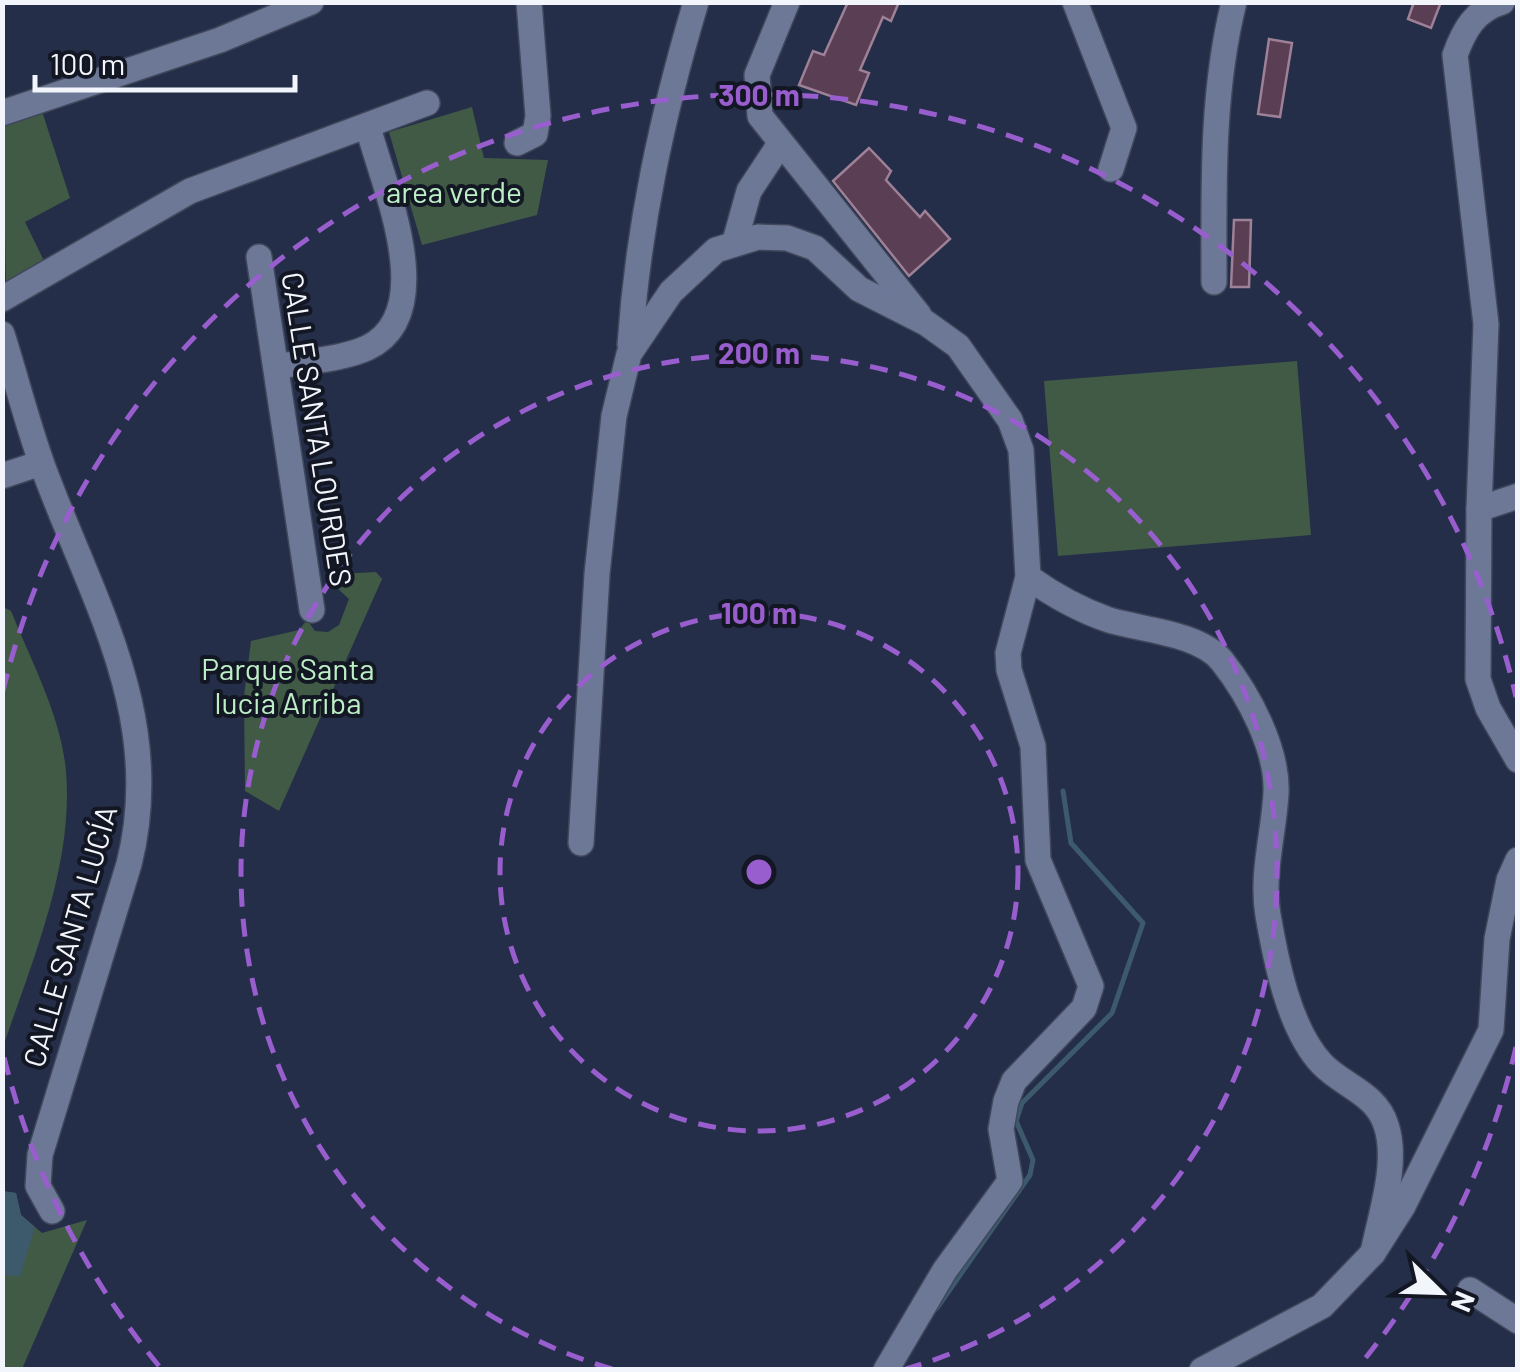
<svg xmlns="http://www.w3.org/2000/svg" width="1520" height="1372" font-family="Barlow,sans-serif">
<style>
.green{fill:#415a46}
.water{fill:#3d5a6c}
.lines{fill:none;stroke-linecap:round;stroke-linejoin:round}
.stream{stroke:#3d5a6c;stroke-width:5}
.building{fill:#5a3f54;stroke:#9e8097;stroke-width:2.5}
.minor-casing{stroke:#40475b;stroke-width:28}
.minor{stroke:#6c7896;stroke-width:25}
.ring{fill:none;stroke:#995ece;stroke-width:5;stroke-dasharray:18 12}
.labels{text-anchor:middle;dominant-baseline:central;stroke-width:8;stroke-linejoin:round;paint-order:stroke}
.park-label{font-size:30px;fill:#bdefc7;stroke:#131723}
.street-label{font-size:30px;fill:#f2f5fc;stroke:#131723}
.centre{fill:#995ece;stroke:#131723;stroke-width:5}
.ring-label{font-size:30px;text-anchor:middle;font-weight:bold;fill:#995ece;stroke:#131723;stroke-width:8;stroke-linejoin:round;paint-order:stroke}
</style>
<rect width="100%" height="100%" fill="#252e49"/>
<g class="green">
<polygon points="472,107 484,158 548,160 537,215 422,245 389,132"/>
<polygon points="41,108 70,198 25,222 48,269 6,289 3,123"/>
<polygon points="1297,361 1311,535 1058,556 1044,381"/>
<polygon points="376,572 382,579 279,811 245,791 244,696 251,641 299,630 307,620 315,631 328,632 339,625 349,599 337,588 338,574"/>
<path d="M3,607L11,611C31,661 61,716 66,771C74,864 32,961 3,1047Z"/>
<polygon points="2,1191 16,1193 21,1215 42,1233 87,1220 22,1369 3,1369"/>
</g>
<polygon class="water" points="2,1191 16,1193 21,1215 35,1227 20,1276 3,1275"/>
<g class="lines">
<polyline class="stream" points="937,1308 1030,1175 1033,1160 1016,1121 1022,1103 1112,1013 1143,923 1071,843 1063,791"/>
</g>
<g class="building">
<polygon points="848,2 899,2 891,21 883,17 860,70 869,73 856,105 799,85 813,51 824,55"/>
<polygon points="1414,2 1441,2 1431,28 1408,19"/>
<polygon points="1269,39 1292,43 1280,117 1258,114"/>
<polygon points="869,148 891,171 886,180 920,217 925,211 950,239 909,276 833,181"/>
<polygon points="1234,220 1251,220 1249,287 1231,287"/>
</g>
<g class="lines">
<g class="minor-casing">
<g id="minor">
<polyline points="787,2 757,75 760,116 919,315"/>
<polyline points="1075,2 1124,128 1111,169"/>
<polyline points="2,113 220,40 311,2"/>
<polyline points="517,143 535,134 538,116 529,2"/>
<polyline points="735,241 749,191 780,144"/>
<polyline points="259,257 312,610"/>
<path d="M1214,282C1214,189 1211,94 1234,2"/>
<polyline points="2,299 190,191 427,103"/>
<path d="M2,334C16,378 27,423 43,467C92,600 166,717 129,864L40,1155L38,1186L52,1211"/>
<path d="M630,345C638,227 662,116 696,2"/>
<path d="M276,367C304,361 340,360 367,348C441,313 383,185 368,127"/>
<polyline points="2,476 41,463"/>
<polyline points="1518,496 1479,509 1478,679 1488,708 1518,760"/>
<path d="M1479,509L1486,324L1455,55C1464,30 1475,10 1502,2"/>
<path d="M1028,577C1053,595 1080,610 1109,620C1142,630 1199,633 1222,661C1249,695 1278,750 1276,793C1274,833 1261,875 1268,915C1276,961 1289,1029 1322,1064C1343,1086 1376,1093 1386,1125C1399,1163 1380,1216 1373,1253"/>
<polyline points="581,843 597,574 614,416 629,354 671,292 716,250 758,237 787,238 815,248 859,289 926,323 958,346 1010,420 1021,450 1028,577 1008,653 1009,670 1033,746 1038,860 1091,986 1084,1008 1014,1081 1006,1101 1001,1129 1010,1181 945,1270 886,1370"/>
<polyline points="1470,1290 1518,1321"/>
<polyline points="1202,1370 1322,1306 1373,1253 1403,1206 1491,1030 1497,939 1509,880 1518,860"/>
</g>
</g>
<use href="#minor" class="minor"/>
</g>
<g class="ring">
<circle cx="759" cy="872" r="259"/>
<path d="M612 1369A518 518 0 1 1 906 1369"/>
<path d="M1516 1047A777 777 0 0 1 1359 1366M159 1366A777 777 0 0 1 3 1053M3 691A777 777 0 0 1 1516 697"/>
</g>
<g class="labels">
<g class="park-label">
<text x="454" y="191">area verde</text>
<text x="288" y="668">Parque Santa<tspan x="288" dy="34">lucia Arriba</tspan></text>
</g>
<g class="street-label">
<text transform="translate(318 429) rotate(81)">CALLE SANTA LOURDES</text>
<text transform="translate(69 936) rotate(-74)">CALLE SANTA LUCÍA</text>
</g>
</g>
<circle cx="759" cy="872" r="15" class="centre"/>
<g class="ring-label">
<text x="759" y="106">300 m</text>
<text x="759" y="364">200 m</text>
<text x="759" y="624">100 m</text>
</g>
<rect width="1520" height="1372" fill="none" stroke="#f2f5fc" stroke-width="10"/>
<g transform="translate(1440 1292) rotate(113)" stroke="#131723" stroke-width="8" paint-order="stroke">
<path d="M0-8L18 38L0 25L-18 38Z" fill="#f2f5fc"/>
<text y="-15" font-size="28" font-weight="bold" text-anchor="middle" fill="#f2f5fc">N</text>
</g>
<path d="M35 75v15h260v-15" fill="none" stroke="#f2f5fc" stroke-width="5"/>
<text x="50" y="75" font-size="30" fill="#f2f5fc" stroke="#131723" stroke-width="8" paint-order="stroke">100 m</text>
</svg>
